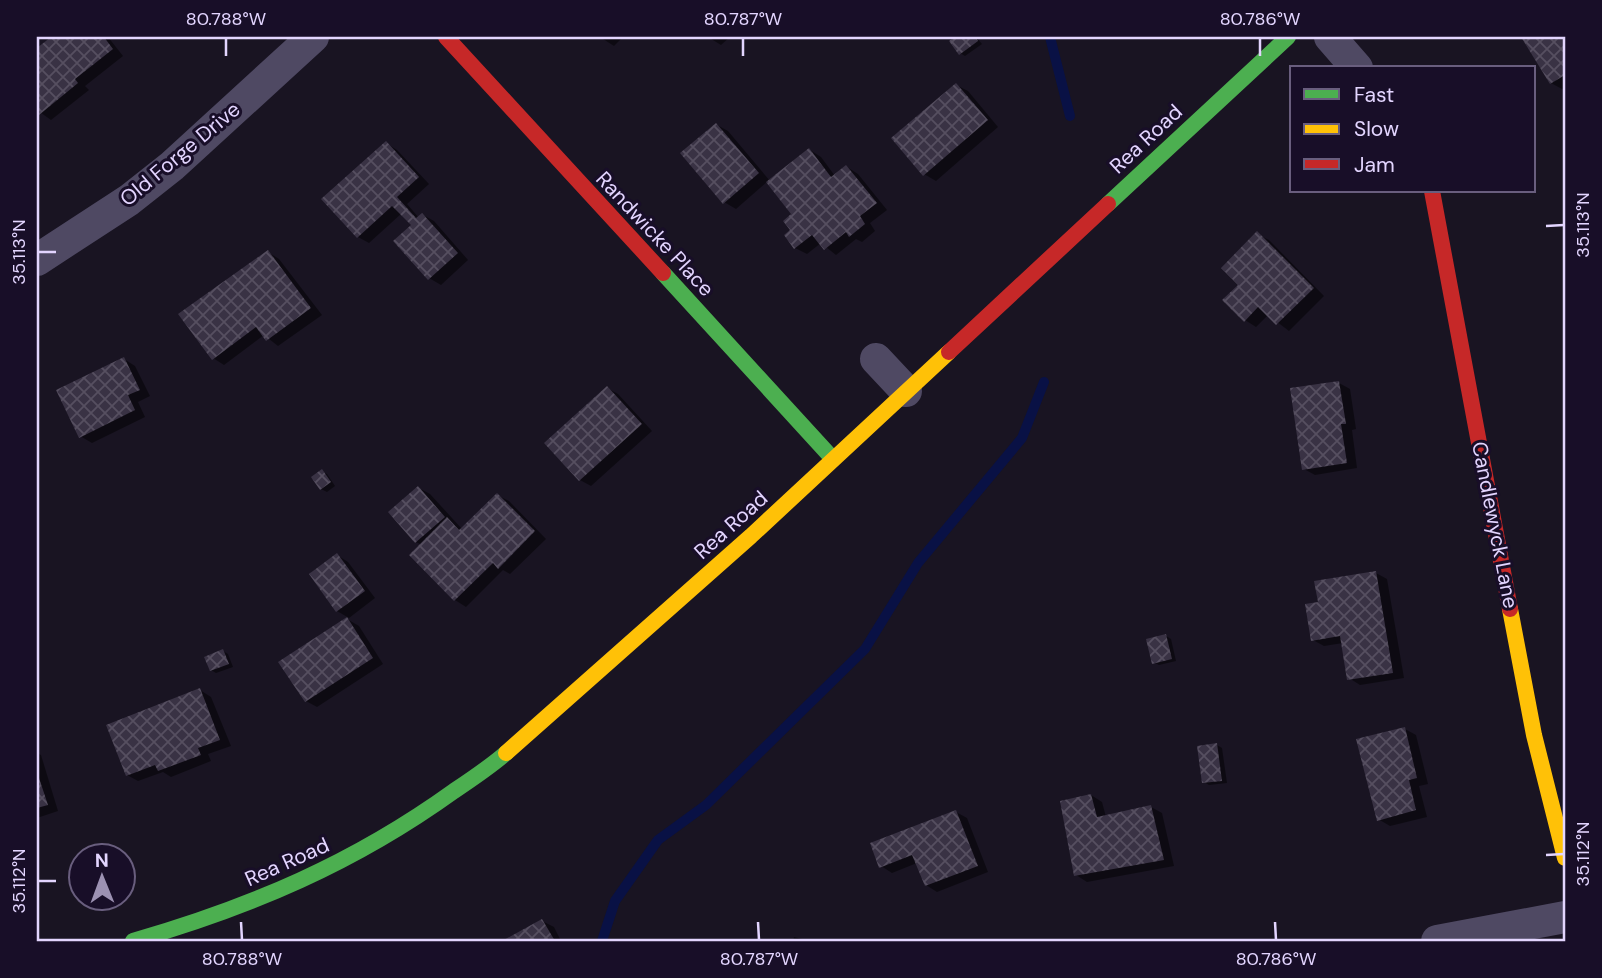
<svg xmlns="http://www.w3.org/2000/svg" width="1602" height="978" font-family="'DM Sans',sans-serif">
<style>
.shadow{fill:#0007}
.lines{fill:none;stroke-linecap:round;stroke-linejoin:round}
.stream{stroke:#091145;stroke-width:10}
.building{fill:url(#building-cross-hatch)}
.street{stroke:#4f4963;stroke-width:32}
.fast{stroke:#4caf50;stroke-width:16}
.slow{stroke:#ffc107;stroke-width:16}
.jam{stroke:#c62828;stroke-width:16}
.ticks{fill:none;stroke:#e3d5ff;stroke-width:2.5}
.labels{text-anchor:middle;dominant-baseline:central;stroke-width:6;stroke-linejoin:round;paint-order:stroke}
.street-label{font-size:21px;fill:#e3d5ff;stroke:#180e28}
.neatline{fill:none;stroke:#e3d5ff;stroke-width:2.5}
.ticks-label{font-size:18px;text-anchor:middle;fill:#e3d5ff}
</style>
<defs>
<pattern id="building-cross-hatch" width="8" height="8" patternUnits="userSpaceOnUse" patternTransform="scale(1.75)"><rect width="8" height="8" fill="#393244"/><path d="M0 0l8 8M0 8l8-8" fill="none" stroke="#564f60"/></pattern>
</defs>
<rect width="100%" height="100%" fill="#191422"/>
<g class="shadow">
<polygon points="54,37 108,37 123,56 85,86 89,90 51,120 37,110 37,51"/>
<polygon points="600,37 623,37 614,46"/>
<polygon points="708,37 730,37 721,45"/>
<polygon points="957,37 976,37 982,44 965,56 960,53 951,42"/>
<polygon points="1523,37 1565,37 1565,88 1562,89 1551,83"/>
<polygon points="956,85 968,91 998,127 936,181 924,174"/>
<polygon points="717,125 728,131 770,181 810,150 821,157 835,176 847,167 858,174 887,210 870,223 875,231 862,242 856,239 836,255 821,243 807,254 795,248 793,230 794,215 768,181 736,209 724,202"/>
<polygon points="386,143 397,150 429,184 407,204 419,218 423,215 434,221 468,260 441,285 429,278 413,226 402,213 369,243 358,237"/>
<polygon points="1257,234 1269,240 1324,296 1289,331 1268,315 1256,327 1245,320 1240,285"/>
<polygon points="268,252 279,259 322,315 278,346 264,335 224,365 213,358"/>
<polygon points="124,359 135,366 150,396 138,402 145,417 92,443 80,436"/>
<polygon points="1339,383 1350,389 1356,429 1352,430 1357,468 1315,475 1304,469"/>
<polygon points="607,388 618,394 652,431 591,486 580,480"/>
<polygon points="322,471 327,474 335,486 327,492 321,489"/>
<polygon points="419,488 430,494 462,529 497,495 509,501 546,539 510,574 503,570 466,607 455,600 411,555 422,545 416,542"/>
<polygon points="337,555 348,562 375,598 349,618 337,611 311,574"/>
<polygon points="1376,573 1387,579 1404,678 1360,685 1349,678 1343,643 1324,646 1313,640 1320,604"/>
<polygon points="347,619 359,626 383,664 317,707 306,701"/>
<polygon points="1166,636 1171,639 1176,661 1159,665 1153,662"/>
<polygon points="223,651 228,654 233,667 216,673 211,670"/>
<polygon points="200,690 211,697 231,746 208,754 211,761 171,777 163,772 138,781 127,775"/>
<polygon points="1405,729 1416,735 1428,784 1419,786 1427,817 1390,826 1378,819"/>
<polygon points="1217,745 1222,748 1227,783 1209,785 1204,782"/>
<polygon points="37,753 41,755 58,811 37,818"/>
<polygon points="1091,795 1102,802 1106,817 1151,807 1162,813 1174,866 1087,882 1076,875"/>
<polygon points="956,812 967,818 988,872 937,892 926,885 917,863 892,873 881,866"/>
<polygon points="542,921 554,927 561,941 506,941"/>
<polygon points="794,937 810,941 793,941"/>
</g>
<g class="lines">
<g class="stream">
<polyline points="1050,37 1070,116"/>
<polyline points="602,941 615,901 658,840 706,805 865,649 918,563 1022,438 1044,382"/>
</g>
</g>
<g class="building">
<polygon points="51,37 104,37 113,49 75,79 78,83 39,115 37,113 37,48"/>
<polygon points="955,37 975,37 978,41 959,55 949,41"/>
<polygon points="1521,37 1565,37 1565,75 1550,84"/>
<polygon points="956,83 988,120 923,176 891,138"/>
<polygon points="716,123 759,173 723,204 680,153"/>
<polygon points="386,141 419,177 397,197 416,218 422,213 458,253 428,280 393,241 411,225 392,206 357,238 321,199"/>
<polygon points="809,148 831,177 846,165 877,203 860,216 865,224 849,237 846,232 824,250 812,235 794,249 784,235 790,230 783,221 791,214 766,182"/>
<polygon points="1257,231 1314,288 1276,325 1258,307 1244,322 1222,300 1238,285 1221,268"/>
<polygon points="268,250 311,308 266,341 256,327 212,360 178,314"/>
<polygon points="124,357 140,390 128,395 135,410 79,438 56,390"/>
<polygon points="1339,381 1346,424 1341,424 1347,463 1302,470 1290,388"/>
<polygon points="607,386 642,424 579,481 544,443"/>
<polygon points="322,469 331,482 320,490 311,477"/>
<polygon points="418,486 445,517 415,543 388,512"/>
<polygon points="497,493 535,531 498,569 493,563 454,601 409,555 447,517 459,530"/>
<polygon points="337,553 365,591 336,612 309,574"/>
<polygon points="1376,571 1393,673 1347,680 1340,636 1311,641 1305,604 1318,602 1314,581"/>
<polygon points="347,617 373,658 305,702 278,662"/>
<polygon points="1166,634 1172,659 1152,664 1146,639"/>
<polygon points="223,649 229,664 210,671 204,657"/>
<polygon points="200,688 220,740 198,748 201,755 158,771 155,765 126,776 106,725"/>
<polygon points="1405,727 1417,778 1409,780 1416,810 1377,821 1356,739"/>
<polygon points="1217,743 1222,781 1202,783 1197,746"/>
<polygon points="37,772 48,805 37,808"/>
<polygon points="1091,794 1097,817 1151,805 1164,860 1074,876 1060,801"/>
<polygon points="956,810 978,866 925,886 912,855 879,868 870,843"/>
<polygon points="542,919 555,941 502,941"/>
</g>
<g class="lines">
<g class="street">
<polyline points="1330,37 1357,68"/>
<polyline points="37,260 129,200 172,166 313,37"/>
<polyline points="876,359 906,391"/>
<polyline points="1437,941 1565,917"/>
</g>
<g class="fast">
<polyline points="1108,204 1288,37"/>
<polyline points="663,273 833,459"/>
<path d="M133,941C251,907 354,863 454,791C472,779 490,767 506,753"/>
</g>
<g class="slow">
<polyline points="1510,609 1534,735 1565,858"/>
<polyline points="506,753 751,536 949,352"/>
</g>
<g class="jam">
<polyline points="446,37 663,273"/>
<polyline points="1432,191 1510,609"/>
<polyline points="949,352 1108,204"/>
</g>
</g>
<path class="ticks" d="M226,38V56M743,38V56M1260,38V56M1546,226L1564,225M38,252H56M1546,855L1564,854M38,881H56M241,922L242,940M758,922L759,940M1275,922L1276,940"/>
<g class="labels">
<g class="street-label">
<text transform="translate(1146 139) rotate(-43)">Rea Road</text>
<text transform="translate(180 154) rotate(-40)">Old Forge Drive</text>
<text transform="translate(655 234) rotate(47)">Randwicke Place</text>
<text transform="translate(731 525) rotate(-42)">Rea Road</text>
<text transform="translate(1495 525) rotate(79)">Candlewyck Lane</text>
<text transform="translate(287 862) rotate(-24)">Rea Road</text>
</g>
</g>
<rect width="1602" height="978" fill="none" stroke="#180e28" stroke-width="77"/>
<rect x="1290" y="66" width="245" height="126" fill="#180e28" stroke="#695e7e" stroke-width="2"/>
<rect x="1304" y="89" width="35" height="10" fill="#4caf50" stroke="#695e7e" stroke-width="2"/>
<text x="1354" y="102" font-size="21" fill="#e3d5ff">Fast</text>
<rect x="1304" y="124" width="35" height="10" fill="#ffc107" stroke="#695e7e" stroke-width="2"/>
<text x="1354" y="136" font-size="21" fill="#e3d5ff">Slow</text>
<rect x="1304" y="159" width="35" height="10" fill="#c62828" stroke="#695e7e" stroke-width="2"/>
<text x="1354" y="172" font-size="21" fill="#e3d5ff">Jam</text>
<g transform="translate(102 877) rotate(359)"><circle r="33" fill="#180e28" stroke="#695e7e" stroke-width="2"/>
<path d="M0-5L12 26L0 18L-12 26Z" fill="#9c91b2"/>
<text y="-10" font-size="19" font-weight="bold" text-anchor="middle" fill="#e3d5ff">N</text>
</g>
<rect x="38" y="38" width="1526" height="902" class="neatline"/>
<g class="ticks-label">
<text x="226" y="25">80.788°W</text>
<text x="743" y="25">80.787°W</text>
<text x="1260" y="25">80.786°W</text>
<text transform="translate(1583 225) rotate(-90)" y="6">35.113°N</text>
<text transform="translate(19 252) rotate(-90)" y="6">35.113°N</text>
<text transform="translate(1583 854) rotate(-90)" y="6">35.112°N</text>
<text transform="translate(19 881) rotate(-90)" y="6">35.112°N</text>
<text x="242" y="965">80.788°W</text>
<text x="759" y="965">80.787°W</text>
<text x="1276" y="965">80.786°W</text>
</g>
</svg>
